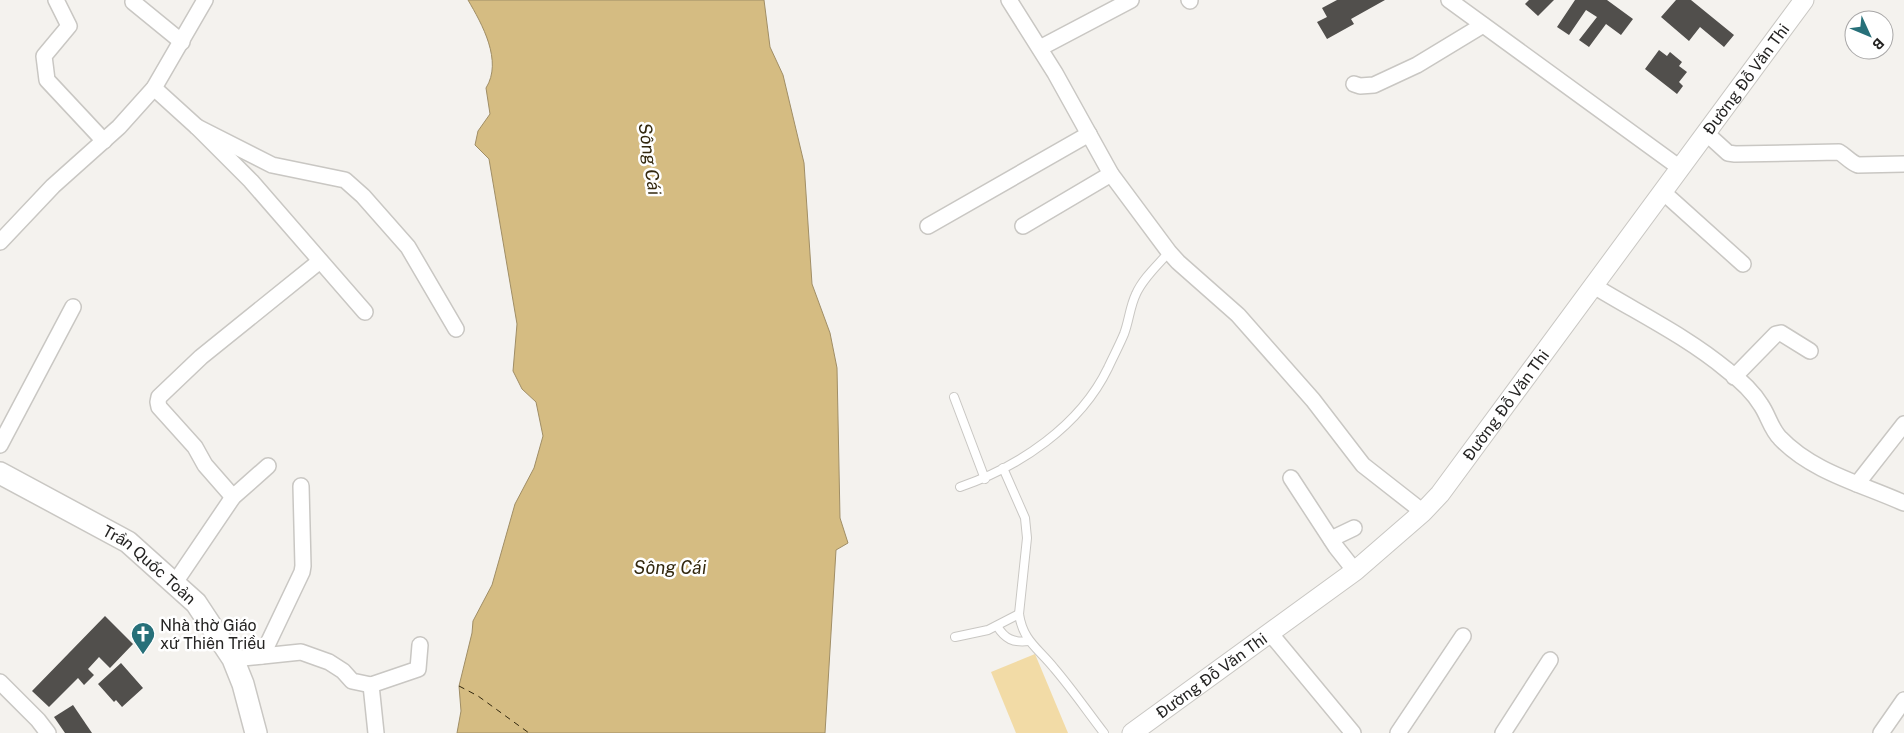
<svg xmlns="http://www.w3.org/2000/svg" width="1904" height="733" font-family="'Public Sans',sans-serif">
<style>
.green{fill:#f2dba6}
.water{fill:#d5bc82;stroke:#a08e66}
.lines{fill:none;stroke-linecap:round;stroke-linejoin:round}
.ferry{stroke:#33280e;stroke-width:1;stroke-dasharray:6 5;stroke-linecap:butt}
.building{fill:#514f4c}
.service-casing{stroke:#c9c7c3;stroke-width:10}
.minor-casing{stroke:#c9c7c3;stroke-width:18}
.tertiary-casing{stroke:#c9c7c3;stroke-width:21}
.secondary-casing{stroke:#c9c7c3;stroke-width:24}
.service{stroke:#fff;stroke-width:8}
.minor{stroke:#fff;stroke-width:15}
.tertiary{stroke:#fff;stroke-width:19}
.secondary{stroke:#fff;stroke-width:21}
.labels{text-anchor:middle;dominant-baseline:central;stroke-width:5;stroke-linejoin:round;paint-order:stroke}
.street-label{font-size:16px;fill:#252423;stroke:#fff}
.poi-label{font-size:16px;fill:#252423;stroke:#fff;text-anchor:start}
.water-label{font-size:18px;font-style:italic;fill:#33280e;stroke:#fff}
</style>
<rect width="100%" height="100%" fill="#f4f2ee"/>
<polygon class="green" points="1035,654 1068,733 1016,733 991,672"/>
<path class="water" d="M468,0H764L770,47L783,75L804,163L812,284L830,333L837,368L840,518L848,543L836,550L825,733H457L461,711L459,686L472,633L473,621L492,585L515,504L534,468L543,436L536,402L522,389L513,371L517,324L489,159L475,145L478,131L490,114L486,88C503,61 482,24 468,0Z"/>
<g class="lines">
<polyline class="ferry" points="459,686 478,696 529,733"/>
</g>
<g class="building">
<polygon points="1337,0 1385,0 1351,19 1354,24 1327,39 1317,22 1327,17 1322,8"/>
<polygon points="1529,0 1554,0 1538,16 1525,4"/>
<polygon points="1575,0 1607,0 1633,19 1621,35 1606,24 1589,47 1579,40 1597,17 1586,10 1569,35 1557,27"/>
<polygon points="1676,0 1691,0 1734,35 1724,47 1700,27 1689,41 1661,17"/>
<polygon points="1659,50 1667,56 1670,52 1682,62 1679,66 1687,72 1679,82 1683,86 1677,94 1645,69"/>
<polygon points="105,616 133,644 110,668 99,657 88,669 94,675 84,685 78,678 49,707 32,691"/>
<polygon points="121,663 143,688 122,707 116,700 114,702 98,684"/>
<polygon points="73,705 92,733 65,733 54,717"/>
</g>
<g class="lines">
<g class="service-casing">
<g id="service">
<polyline points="954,397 985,479"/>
<path d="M1003,468L1025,518L1027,538L1019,614C1023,641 1038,648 1054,668C1072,689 1087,711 1104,733"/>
<path d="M960,487C1019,467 1080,426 1108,368C1113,357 1119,346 1124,334C1129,321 1130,306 1136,294C1143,278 1158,265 1169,252"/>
<path d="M997,626C1005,639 1013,643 1029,641"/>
<polyline points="955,637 988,630 1019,614"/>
</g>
</g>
<g class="minor-casing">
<g id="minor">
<polyline points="56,0 69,26 44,56 47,80 104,141"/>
<polyline points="1009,0 1055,73 1111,174 1169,252 1178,262 1238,315 1313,400 1363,465 1423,512"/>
<polyline points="1189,0 1190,1"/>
<polyline points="1449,0 1680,168"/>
<polyline points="133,2 182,42"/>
<polyline points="1040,48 1131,0"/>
<polyline points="1354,84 1360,86 1374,85 1417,65 1483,25"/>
<polyline points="154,88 197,127 251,181 365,312"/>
<polyline points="197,127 272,165 345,180 363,196 408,247 456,329"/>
<path d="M1706,133L1728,153L1735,154L1839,152C1846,156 1850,162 1858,165L1904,164"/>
<polyline points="1663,192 1743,264"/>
<polyline points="928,226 1089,134"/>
<polyline points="1023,226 1111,174"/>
<polyline points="0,242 53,186 119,127 154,88 205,0"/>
<path d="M1594,286C1638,313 1686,336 1727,370C1739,379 1753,392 1761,405C1768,415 1771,429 1780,438C1812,472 1862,484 1904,503"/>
<polyline points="1734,377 1776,334 1781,333 1810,351"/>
<polyline points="0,445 73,307"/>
<polyline points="1291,478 1336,547 1355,571"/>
<polyline points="1857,484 1904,424"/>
<polyline points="233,497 205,465 195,447 159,407 158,402 159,397 201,357 320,261"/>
<polyline points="1331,539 1354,528"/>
<polyline points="174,584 233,497 268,466"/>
<polyline points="1270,633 1353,733"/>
<polyline points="262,656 302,572 303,566 301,486"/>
<polyline points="233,659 301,652 329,662 343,671 352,681 371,685 418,669 420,645"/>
<polyline points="0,682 38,720 48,733"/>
<polyline points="371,685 376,733"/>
<polyline points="1398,733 1463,636"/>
<polyline points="1503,733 1550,660"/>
<polyline points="1881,733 1904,700"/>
</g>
</g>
<g class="tertiary-casing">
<g id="tertiary">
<path id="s1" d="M1132,733L1355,571L1423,512L1440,494L1804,0"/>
</g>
</g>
<g class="secondary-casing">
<g id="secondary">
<path id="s2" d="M0,473L128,542L196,603L233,659L243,684L256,733"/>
</g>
</g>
<use href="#service" class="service"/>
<use href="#minor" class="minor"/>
<use href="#tertiary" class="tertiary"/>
<use href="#secondary" class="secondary"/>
</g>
<defs>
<g id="church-pin" transform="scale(1.25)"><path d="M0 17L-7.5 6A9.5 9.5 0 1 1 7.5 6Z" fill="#277079" stroke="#fff"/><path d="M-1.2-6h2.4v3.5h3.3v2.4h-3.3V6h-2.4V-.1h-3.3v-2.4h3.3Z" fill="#fff"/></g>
</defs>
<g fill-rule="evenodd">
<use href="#church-pin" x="143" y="634"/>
</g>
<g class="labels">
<g class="street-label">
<text stroke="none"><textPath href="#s1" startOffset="906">Đường Đỗ Văn Thi</textPath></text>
<text stroke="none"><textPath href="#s1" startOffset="501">Đường Đỗ Văn Thi</textPath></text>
<text stroke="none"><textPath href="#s2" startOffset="176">Trần Quốc Toản</textPath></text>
<text stroke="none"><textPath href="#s1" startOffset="98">Đường Đỗ Văn Thi</textPath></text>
</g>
<g class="poi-label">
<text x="160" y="625">Nhà thờ Giáo<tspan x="160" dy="18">xứ Thiên Triều</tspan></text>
</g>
<g class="water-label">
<text transform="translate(650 159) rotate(82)">Sông Cái</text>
<text x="670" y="567">Sông Cái</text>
</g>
</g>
<g transform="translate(1869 35) rotate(134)"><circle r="24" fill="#ffffff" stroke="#a8a7a7"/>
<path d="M0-4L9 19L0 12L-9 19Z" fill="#277079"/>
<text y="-8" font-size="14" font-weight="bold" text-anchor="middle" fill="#252423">B</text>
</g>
</svg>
